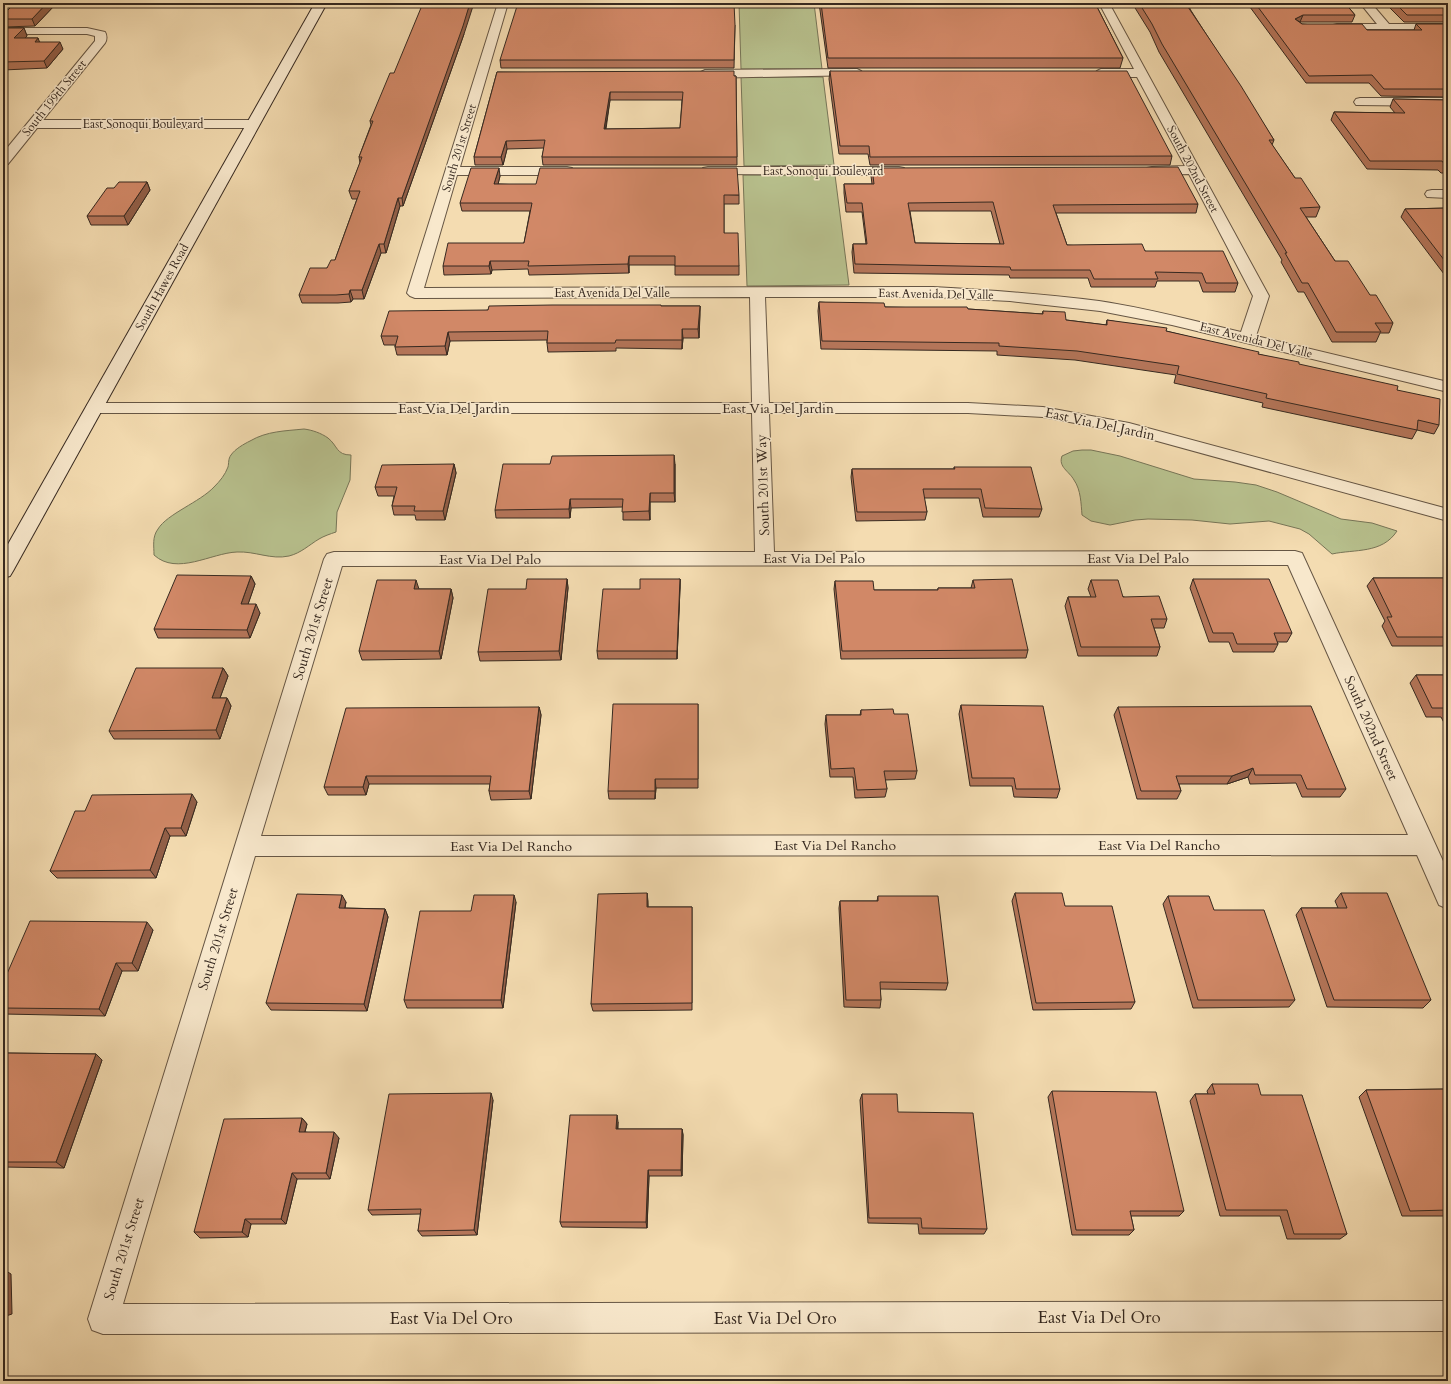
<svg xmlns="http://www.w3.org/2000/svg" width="1451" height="1384" font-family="Cardo,serif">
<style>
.green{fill:#b8c18e;stroke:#777557}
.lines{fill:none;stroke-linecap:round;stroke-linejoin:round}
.minor-casing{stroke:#665644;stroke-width:2}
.secondary-casing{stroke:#362920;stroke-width:2}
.minor{fill:#f8e8cc;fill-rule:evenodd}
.secondary{fill:#f8e8cc;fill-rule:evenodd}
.wall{fill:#b47559;stroke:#362920;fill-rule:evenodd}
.shaded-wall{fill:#925f48;stroke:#362920}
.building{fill:#d18867;stroke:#362920;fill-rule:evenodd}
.labels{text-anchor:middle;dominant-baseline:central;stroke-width:3;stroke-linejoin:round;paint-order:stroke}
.far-street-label{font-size:12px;fill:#362920;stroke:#f8e8cc}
.street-label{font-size:14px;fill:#362920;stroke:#f8e8cc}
.near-street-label{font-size:17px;fill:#362920;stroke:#f8e8cc}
</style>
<rect width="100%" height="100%" fill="#f4dcb1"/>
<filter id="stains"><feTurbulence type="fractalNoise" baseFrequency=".005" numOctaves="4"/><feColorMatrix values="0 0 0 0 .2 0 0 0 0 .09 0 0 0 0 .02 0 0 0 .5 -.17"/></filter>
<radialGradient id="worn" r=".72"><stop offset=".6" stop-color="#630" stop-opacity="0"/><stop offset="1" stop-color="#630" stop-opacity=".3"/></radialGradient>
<g class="green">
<polygon points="739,3 814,3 822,69 741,69"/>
<polygon points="741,77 823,77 834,165 744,166"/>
<polygon points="743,175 835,175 849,285 747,286"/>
<path d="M304,429C312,430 321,433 328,438C338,446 336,455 351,455L350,480L337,512L336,532C330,534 324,536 319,539C309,545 301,553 289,556C271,560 255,551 237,552C211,553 177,576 154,555C154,546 152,537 158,529C167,514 200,502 214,487C220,481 225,475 228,467C229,463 228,459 231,455C235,449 244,444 250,441C267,431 285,431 304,429Z"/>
<path d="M1082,450H1091L1120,456L1194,479L1235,482L1256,485L1277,492L1341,519L1372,523L1397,531C1382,554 1355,549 1332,554L1309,534L1300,529L1269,521L1230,524L1192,520L1148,519L1135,520L1110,525L1091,521L1082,515C1081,504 1081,490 1074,480C1069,471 1058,467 1062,456L1073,451Z"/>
</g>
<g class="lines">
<g class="minor-casing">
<g id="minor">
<path d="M498,3H508L460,167H567L572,168L574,171L572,174L567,175H457L424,288L933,287C989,290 1044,294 1099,301C1147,308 1194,321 1241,332L1253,296L1189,174L1152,175L1147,174L1145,171L1147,168L1152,167L1185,166L1137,77H1101L1097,75L1095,73L1097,71L1101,69H1134L1099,3H1109L1269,296L1256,336L1448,382V392L1172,325L1100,311L1010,301L933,297H765L769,403H968L1043,407L1129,423L1448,509V521L1128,433L1043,417L968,413H769L774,552L1295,551L1302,553L1448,872V909L1439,905L1417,855L255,856L123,1304L1448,1301V1331L103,1334L92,1330L88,1319L324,559L327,554L334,552H755L752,413H94L88,412L86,408L88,404L94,403H752L750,297L415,298L410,296L407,293ZM1288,565L1408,835L261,836L342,566Z"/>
<polygon points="1360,3 1371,3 1389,24 1448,24 1448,30 1333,29 1331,27 1333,25 1337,24 1377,24"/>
<path d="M3,28H87L105,32C107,35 107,40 105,43L43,120H252L256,121L258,124L256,127L252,128H37L8,164L3,165V153L95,41V36L87,34H3Z"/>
<polygon points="857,69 861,71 863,73 861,75 705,78 701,76 699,74 701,72 705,70"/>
<polygon points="1360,98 1448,98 1448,106 1356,105 1354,102 1356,99"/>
<polygon points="708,167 899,167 904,168 906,171 904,174 899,175 703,174 701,171 703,168"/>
<polygon points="1432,190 1448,190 1448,198 1427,197 1425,194 1427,191"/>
</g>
</g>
<g class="secondary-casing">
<polygon id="secondary" points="315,3 327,3 13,571 10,576 3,578 3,553"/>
</g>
<use href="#minor" class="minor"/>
<use href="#secondary" class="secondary"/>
</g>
<g class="wall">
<polygon points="15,3 65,3 63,6 54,6 35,26 3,27 3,15"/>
<polygon points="819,3 1095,3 1123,58 1120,68 828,68"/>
<polygon points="1132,3 1188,3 1190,7 1190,9 1274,140 1272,145 1295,178 1320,207 1316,217 1306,217 1335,261 1370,295 1393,323 1389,333 1380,333 1376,342 1332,342 1304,292 1298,292 1281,262 1282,260 1159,52 1150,32"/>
<polygon points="1247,3 1345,3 1355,15 1352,22 1300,22 1302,24 1367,30 1414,30 1416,24 1448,24 1448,97 1381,96 1369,83 1306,83"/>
<polygon points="1385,3 1448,3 1448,22 1404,22"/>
<polygon points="735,25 734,68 501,68 500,60"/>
<polygon points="3,28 24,28 27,36 25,38 38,38 39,42 63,49 47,68 3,70"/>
<polygon points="464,34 403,206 400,206 386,253 381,253 364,299 353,299 351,302 338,303 302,303 299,295 335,260 357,199 352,199 349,191 360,163 359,157 371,125 370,121 394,73"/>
<polygon points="830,71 1172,156 1170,165 870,165 868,154 839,154 829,79"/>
<path d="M497,72L736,76L737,165H543L542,157L544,148L507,149L503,165H475L474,157ZM610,100H682L680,128L606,129Z"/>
<polygon points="1393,99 1448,100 1448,173 1441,173 1438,170 1367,169 1331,120 1334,112 1395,113 1390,107"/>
<path d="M872,168L1198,204L1196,213H1056L1067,245L1145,251L1238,283L1235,292H1203L1199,281H1157L1155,287H1091L1088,278H1010L1009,275L854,273L852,252L853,244H866L862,212H846L844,193V184H872L871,176ZM910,211H991L1000,244L915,243Z"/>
<polygon points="500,176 498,184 739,195 739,204 724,204 724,233 739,266 739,275 675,275 675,265 629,265 629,273 529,275 528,269 492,270 491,274 444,275 443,266 524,243 530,211 462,211 460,203"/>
<polygon points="147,182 150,190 128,225 91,225 87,216 114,188"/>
<polygon points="1448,208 1448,278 1447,278 1401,217 1405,209"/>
<polygon points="819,302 885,307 968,309 1042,314 1043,311 1066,320 1106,325 1107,320 1166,331 1258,354 1397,390 1439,425 1434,434 1417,430 1412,439 1262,407 1263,403 1174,383 1176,375 1075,360 997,355 997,351 821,349 818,311"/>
<polygon points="661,306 700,306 699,338 683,338 682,349 616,348 616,351 548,352 547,343 547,340 450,341 447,355 397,355 395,347 395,345 384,345 381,336 488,310"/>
<polygon points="454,464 456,473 445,520 416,520 415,515 394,515 392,506 394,496 378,496 375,487"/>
<polygon points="675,464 675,502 650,502 650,520 623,520 623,507 571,508 570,518 496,518 495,510"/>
<polygon points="954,467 1042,509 1039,517 983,517 979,498 924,498 927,512 925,520 856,521 851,477 852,469 954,469"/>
<polygon points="251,576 255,584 248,604 260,613 250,638 158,638 154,629"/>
<polygon points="1373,578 1448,578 1448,646 1392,646 1382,626 1385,621 1367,586"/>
<polygon points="567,579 568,588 561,660 480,661 478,652 526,589"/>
<polygon points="680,579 680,588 677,659 598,659 597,651 640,589"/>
<polygon points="1193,579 1292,633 1287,642 1277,642 1278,644 1274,652 1233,652 1229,642 1209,642 1190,588"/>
<polygon points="973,580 1028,650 1026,658 841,659 834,589 835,581 874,590 938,590 938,588 971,588"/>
<polygon points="1091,580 1167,619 1164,628 1154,628 1160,647 1157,656 1078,656 1065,606 1068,597 1091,597 1088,589"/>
<polygon points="419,589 451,589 453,598 441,659 362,660 359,651"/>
<polygon points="223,668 228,676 220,698 227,698 231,706 220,739 114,739 109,731"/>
<polygon points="1416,675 1448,675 1448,730 1441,717 1426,717 1410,683"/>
<polygon points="698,704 698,788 656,788 655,799 609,799 608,791"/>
<polygon points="961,705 1060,789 1057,798 1014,797 1012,786 970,786 959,714"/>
<polygon points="539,707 541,715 531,799 491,800 489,791 490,784 369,784 366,795 328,795 324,787"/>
<polygon points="1118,707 1346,789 1340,797 1302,797 1296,783 1250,784 1248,777 1227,784 1179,784 1181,791 1177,799 1137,799 1114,715"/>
<polygon points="861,710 894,714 917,771 915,779 885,780 887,789 885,797 855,798 853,777 830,777 825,724 826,715 860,715"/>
<polygon points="197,802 186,836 170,836 156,878 57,878 50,871 85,811"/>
<polygon points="647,893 648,907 692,907 692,1010 593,1011 591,1004"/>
<polygon points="1015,893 1065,906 1135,1002 1131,1009 1033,1010 1012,901"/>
<polygon points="1341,893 1431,1000 1423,1008 1327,1007 1296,915 1301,908 1338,908 1335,901"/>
<polygon points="878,896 948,983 946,990 880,989 881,1000 880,1008 844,1007 839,908 840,901 877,901"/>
<polygon points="1168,896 1214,910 1295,1000 1289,1007 1193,1008 1163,904"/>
<polygon points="346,902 345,908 385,909 388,917 367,1011 271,1010 266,1003"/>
<polygon points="516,902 503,1008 407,1008 404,1000 471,911"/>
<polygon points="153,930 138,971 122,971 105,1016 3,1014 3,983"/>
<polygon points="3,1053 96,1054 102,1060 64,1168 3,1167"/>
<polygon points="1212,1084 1261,1095 1347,1234 1340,1239 1287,1239 1280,1216 1220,1216 1190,1101 1195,1094 1208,1094 1207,1091"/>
<polygon points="1448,1089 1448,1216 1402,1216 1359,1097 1366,1090"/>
<polygon points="1052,1091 1184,1211 1179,1216 1131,1216 1134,1230 1129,1235 1072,1235 1048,1097"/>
<polygon points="862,1094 898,1112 987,1229 984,1234 919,1234 918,1224 868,1223 860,1100"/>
<polygon points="493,1100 477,1235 422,1236 418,1231 421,1214 372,1215 368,1210"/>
<polygon points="302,1118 307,1124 305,1132 339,1138 330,1179 297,1179 286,1224 251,1224 248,1237 200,1238 194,1232"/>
<polygon points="618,1122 618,1129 682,1129 683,1135 682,1176 649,1176 647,1228 562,1227 560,1222"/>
</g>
<g class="shaded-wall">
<polygon points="47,3 53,3 54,6 35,26 32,19"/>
<polygon points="62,3 65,3 63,6"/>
<polygon points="470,3 474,3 464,34 403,206 402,198"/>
<polygon points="1303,15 1300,22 1295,19"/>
<polygon points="24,28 27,36 18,46 14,38"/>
<polygon points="38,38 41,46 35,42"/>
<polygon points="60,42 63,49 47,68 44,61"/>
<polygon points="610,92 610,100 604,137 604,129"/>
<polygon points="506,141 507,149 503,165 501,157"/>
<polygon points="499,168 500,176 496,193 494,184"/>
<polygon points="147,182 150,190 128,225 124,216"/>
<polygon points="398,198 400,206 386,253 384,244"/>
<polygon points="379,244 381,253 364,299 362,290"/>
<polygon points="629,256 629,273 628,264"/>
<polygon points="490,261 492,270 491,274 489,266"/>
<polygon points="350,290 353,299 351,302 349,294"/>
<polygon points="700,306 700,315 699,338 698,329"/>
<polygon points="682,329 683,338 682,349"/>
<polygon points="448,332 450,341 447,355 445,346"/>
<polygon points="674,455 675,464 675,502 674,493"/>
<polygon points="454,464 456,473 445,520 443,511"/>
<polygon points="650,493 650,520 649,511"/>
<polygon points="570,499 571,508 570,518 569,509"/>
<polygon points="251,576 255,584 245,613 241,604"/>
<polygon points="567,579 568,588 561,660 559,651"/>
<polygon points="680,579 680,588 677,659 677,651"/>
<polygon points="416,580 419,589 417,598 414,589"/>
<polygon points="451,589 453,598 441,659 439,651"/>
<polygon points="256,604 260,613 250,638 247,630"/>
<polygon points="223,668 228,676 217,706 212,698"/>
<polygon points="227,698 231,706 220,739 216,730"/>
<polygon points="539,707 541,715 531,799 529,791"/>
<polygon points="1253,768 1248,777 1227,784 1232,776"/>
<polygon points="366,776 369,784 366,795 363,787"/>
<polygon points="655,779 656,788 655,799"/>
<polygon points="192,794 197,802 186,836 181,828"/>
<polygon points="165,828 170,836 156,878 150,870"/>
<polygon points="647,893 648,901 648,915 647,907"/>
<polygon points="342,895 346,902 343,916 339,908"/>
<polygon points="514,895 516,902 503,1008 501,1000"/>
<polygon points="385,909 388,917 367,1011 364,1004"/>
<polygon points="147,922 153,930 138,971 132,963"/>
<polygon points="116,963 122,971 105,1016 99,1009"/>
<polygon points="96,1054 102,1060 64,1168 56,1162"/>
<polygon points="491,1093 493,1100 477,1235 474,1230"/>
<polygon points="617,1115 618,1122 617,1135 616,1129"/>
<polygon points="302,1118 307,1124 303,1138 299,1132"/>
<polygon points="682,1129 683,1135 682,1176 681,1170"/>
<polygon points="334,1132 339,1138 330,1179 326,1173"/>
<polygon points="648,1170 649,1176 647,1228 646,1222"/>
<polygon points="292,1173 297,1179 286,1224 281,1219"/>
<polygon points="245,1219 251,1224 248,1237 242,1232"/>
<polygon points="3,1269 11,1274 12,1314 3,1317"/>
</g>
<g class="building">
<polygon points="15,3 47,3 32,19 3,19 3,15"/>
<polygon points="423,3 470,3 463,26 402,198 398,198 384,244 379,244 362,290 350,290 349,294 336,295 299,295 310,268 327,268 331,260 335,260 360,191 349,191 362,157 359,157 373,121 370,121 390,73 394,73"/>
<polygon points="518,3 734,3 735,25 734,60 500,60"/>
<polygon points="821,3 1095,3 1123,58 828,58"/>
<polygon points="1139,3 1188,3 1190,7 1188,7 1241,86 1274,140 1269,140 1295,178 1301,178 1320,207 1300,208 1335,261 1348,261 1370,295 1376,295 1393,323 1375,323 1381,332 1336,332 1308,283 1302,283 1285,253 1287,253 1162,44 1152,24"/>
<polygon points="1255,3 1345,3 1355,15 1303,15 1295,19 1302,24 1362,24 1367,30 1422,30 1416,24 1448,24 1448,89 1384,89 1372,75 1309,76"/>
<polygon points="1395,3 1448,3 1448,15 1407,15"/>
<polygon points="3,28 24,28 14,38 38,38 35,42 60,42 44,61 3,62"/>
<path d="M734,71V76H736L737,157H542L545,140L506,141L501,157H474L497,72ZM610,92H683L680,128L604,129Z"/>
<polygon points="830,71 1127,71 1172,156 870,157 869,146 840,146"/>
<polygon points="1393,99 1448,100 1448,165 1445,165 1442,161 1370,161 1334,112 1405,113"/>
<path d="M1178,167L1198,204L1053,205L1067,245L1142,244L1145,251H1223L1238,283H1206L1202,273L1155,272L1158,279H1094L1090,270H1011L1010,267L855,264L853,244H867L862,203H847L844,184H874L872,168ZM993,202L1004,244L915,243L908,203Z"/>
<polygon points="471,168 499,168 494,184 536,184 540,168 737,168 739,195 724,195 724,233 738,233 739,266 675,266 675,256 629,256 628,264 528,266 529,261 490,261 489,266 443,266 448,243 524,243 532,203 460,203"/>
<polygon points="119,182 147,182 124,216 87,216 107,188 114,188"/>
<polygon points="1448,208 1448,265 1405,209"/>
<polygon points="819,302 884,303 885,307 967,307 968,309 1043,314 1043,311 1065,312 1066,320 1107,325 1107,320 1167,328 1166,331 1259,352 1258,354 1299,362 1299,364 1398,386 1397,390 1440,399 1439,425 1418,420 1417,430 1266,398 1267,394 1177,374 1179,366 1077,351 999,346 999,343 822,341"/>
<polygon points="552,305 661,305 661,306 700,306 698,329 682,329 682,340 616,340 615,343 547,343 548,331 448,332 445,346 395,347 398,336 381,336 389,311 488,310 489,306"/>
<polygon points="674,455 674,493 650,493 649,511 622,512 623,499 570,499 569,509 495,510 503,464 550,464 552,456"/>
<polygon points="454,464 443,511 414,511 415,506 392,506 397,487 375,487 382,465"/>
<polygon points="954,467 1031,467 1042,509 985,508 981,489 923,489 927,512 857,512 852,469 955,469"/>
<polygon points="177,575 251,576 241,604 256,604 247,630 154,629"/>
<polygon points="1373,578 1448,578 1448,637 1397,637 1387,617 1392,617"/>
<polygon points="527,579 567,579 559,651 478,652 488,589 526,589"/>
<polygon points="640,579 680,579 677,651 597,651 603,589 640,589"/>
<polygon points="1012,579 1028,650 842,651 835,581 873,581 874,590 938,590 938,588 975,588 973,580"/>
<polygon points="1193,579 1269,579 1292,633 1274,633 1278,644 1237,644 1233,633 1213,633"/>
<polygon points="377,580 416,580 414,589 451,589 439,651 359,651"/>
<polygon points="1091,580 1118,580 1123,597 1159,596 1167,619 1151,619 1160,647 1081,647 1068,597 1096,597"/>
<polygon points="136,668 223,668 212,698 227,698 216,730 109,731"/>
<polygon points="1416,675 1448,675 1448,709 1448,708 1432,708"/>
<polygon points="613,704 698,704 698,779 655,779 655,791 608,791"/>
<polygon points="961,705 1043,706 1060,789 1016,789 1014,778 972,778"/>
<polygon points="1311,706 1346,789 1307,789 1301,775 1255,775 1253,768 1232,776 1176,776 1181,791 1141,791 1118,707"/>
<polygon points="539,707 529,791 489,791 491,776 366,776 363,787 324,787 346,708"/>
<polygon points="893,709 894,714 908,714 917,771 884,771 887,789 857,790 854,768 831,769 826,715 861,715 861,710"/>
<polygon points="192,794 181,828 165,828 150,870 50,871 75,811 85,811 92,795"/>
<polygon points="647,893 647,907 692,907 692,1003 591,1004 598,894"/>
<polygon points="1015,893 1062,893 1065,906 1112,906 1135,1002 1036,1003"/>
<polygon points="1341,893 1387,893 1431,1000 1334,1000 1301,908 1347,908"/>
<polygon points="297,894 342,895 339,908 385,909 364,1004 266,1003"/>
<polygon points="474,895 514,895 501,1000 404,1000 420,911 471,911"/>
<polygon points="878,896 938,896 948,983 880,982 881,1000 846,1000 840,901 878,901"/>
<polygon points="1168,896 1209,896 1214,910 1264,910 1295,1000 1198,1000"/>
<polygon points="30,921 147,922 132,963 116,963 99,1009 3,1008 3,983"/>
<polygon points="3,1053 96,1054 56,1162 3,1162"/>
<polygon points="1212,1084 1258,1084 1261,1095 1302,1095 1347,1234 1294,1234 1287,1210 1226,1210 1195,1094 1215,1094"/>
<polygon points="1448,1089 1448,1210 1410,1211 1366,1090"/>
<polygon points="1052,1091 1156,1092 1184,1211 1130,1211 1134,1230 1076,1230"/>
<polygon points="491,1093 474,1230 418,1231 421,1209 368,1210 389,1094"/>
<polygon points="862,1094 897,1094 898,1112 973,1113 987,1229 922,1228 921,1218 869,1218"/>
<polygon points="570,1115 617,1115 616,1129 682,1129 681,1170 648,1170 646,1222 560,1222"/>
<polygon points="302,1118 299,1132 334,1132 326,1173 292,1173 281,1219 245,1219 242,1232 194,1232 224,1119"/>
</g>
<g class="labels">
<g class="far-street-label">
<text transform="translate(54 98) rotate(-51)">South 199th Street</text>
<text x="143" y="124">East Sonoqui Boulevard</text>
<text transform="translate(459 148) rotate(-73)">South 201st Street</text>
<text transform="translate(1193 169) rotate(62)">South 202nd Street</text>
<text x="823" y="171">East Sonoqui Boulevard</text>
<text transform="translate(162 287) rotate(-61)">South Hawes Road</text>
<text x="612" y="293">East Avenida Del Valle</text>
<text transform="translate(936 294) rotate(1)">East Avenida Del Valle</text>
<text transform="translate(1256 340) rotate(14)">East Avenida Del Valle</text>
</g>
<g class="street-label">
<text x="454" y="408">East Via Del Jardin</text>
<text x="778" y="408">East Via Del Jardin</text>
<text transform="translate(1100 424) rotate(12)">East Via Del Jardin</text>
<text transform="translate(763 485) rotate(-92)">South 201st Way</text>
<text x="814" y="558">East Via Del Palo</text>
<text x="1138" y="558">East Via Del Palo</text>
<text x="490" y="559">East Via Del Palo</text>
<text transform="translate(313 629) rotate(-73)">South 201st Street</text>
<text transform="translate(1371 728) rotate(66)">South 202nd Street</text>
<text x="835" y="845">East Via Del Rancho</text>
<text x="1159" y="845">East Via Del Rancho</text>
<text x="511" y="846">East Via Del Rancho</text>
<text transform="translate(218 939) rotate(-73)">South 201st Street</text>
<text transform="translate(124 1249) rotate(-73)">South 201st Street</text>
</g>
<g class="near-street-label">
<text x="1099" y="1317">East Via Del Oro</text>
<text x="451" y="1318">East Via Del Oro</text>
<text x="775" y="1318">East Via Del Oro</text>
</g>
</g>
<rect width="1451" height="1384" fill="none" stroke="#f4dcb1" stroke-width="16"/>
<rect x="4" y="4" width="1443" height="1376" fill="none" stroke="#362920" stroke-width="2"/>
<rect x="8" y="8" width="1435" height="1368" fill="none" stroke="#362920"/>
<rect width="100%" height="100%" filter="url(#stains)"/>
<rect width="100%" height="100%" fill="url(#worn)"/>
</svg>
